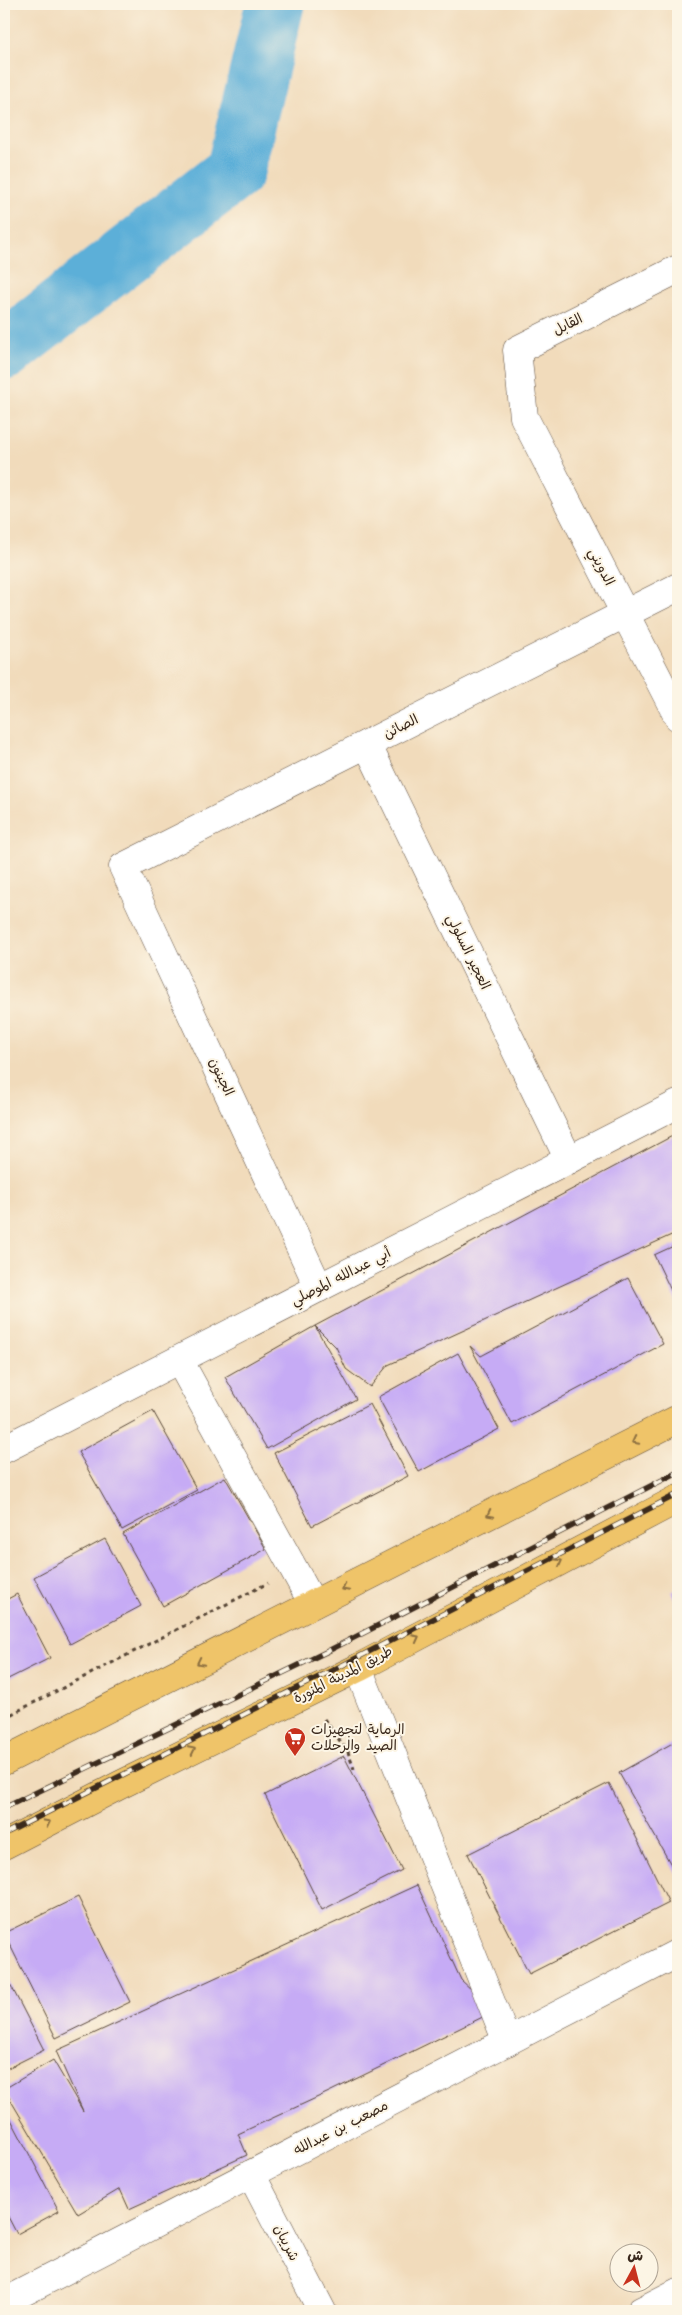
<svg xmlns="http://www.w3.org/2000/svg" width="682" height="2315" font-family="Kalam,'Playpen Sans Arabic',sans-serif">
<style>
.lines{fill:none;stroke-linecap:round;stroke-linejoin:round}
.river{stroke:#5cafd8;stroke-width:59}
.building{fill:#c6abf5}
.minor-casing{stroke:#564536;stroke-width:29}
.primary-casing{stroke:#564536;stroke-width:29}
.path{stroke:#564536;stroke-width:3;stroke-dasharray:4 4;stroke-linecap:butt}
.minor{stroke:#fff;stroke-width:28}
.primary{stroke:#efc469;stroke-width:28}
.rail-casing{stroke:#3b2a1e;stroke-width:5.5}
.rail{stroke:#fcf5e5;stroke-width:4;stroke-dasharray:11;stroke-linecap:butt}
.oneway{stroke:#8c6f40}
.labels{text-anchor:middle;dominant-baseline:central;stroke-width:4;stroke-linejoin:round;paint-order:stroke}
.street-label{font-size:14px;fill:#3b2a1e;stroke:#fcf5e5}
.poi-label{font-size:14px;fill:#3b2a1e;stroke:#fcf5e5;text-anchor:start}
</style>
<rect width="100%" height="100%" fill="#fcf5e5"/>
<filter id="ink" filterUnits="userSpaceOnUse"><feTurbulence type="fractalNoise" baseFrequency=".02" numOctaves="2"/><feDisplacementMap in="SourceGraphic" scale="10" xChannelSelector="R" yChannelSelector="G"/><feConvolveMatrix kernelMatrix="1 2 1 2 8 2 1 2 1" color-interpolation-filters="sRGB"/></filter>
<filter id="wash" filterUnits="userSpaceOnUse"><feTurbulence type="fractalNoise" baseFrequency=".0096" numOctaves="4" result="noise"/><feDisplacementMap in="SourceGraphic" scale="20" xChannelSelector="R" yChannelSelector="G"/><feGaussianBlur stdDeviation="1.12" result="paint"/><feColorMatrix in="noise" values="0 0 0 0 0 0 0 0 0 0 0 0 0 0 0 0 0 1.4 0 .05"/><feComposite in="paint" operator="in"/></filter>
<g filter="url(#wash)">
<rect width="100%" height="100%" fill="#f1dbbb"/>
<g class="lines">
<polyline class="river" points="4,351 235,171 275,4"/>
</g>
<g id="blocks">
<g class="building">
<polygon points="678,1133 678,1232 388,1365 370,1387 346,1369 336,1347 315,1326 356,1399 267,1449 225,1377 315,1326"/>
<polygon points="678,1244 678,1305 654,1255"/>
<polygon points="628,1278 663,1344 512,1424 470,1346 481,1356"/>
<polygon points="458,1353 499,1429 419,1472 378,1397"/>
<polygon points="370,1404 408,1476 312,1526 274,1453"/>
<polygon points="153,1411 197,1490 122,1530 78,1452"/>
<polygon points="225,1477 266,1549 163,1606 123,1534"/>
<polygon points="105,1539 141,1606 70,1644 34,1577"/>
<polygon points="678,1589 678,1606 671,1592"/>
<polygon points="17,1594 50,1658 4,1681 4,1601"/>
<polygon points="678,1740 678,1877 619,1773"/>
<polygon points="344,1756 402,1870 322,1910 265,1795"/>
<polygon points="609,1783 669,1903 529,1974 468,1854"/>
<polygon points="417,1885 461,1980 495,2011 329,2092 238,2134 247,2155 129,2209 120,2189 78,2214 4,2089 53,2060 83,2111 56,2051"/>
<polygon points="78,1897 130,2002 56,2038 4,1933"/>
<polygon points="4,1972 44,2050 4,2070"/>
<polygon points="4,2106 59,2211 17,2234 4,2209"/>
</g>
</g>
</g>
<g filter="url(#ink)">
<use href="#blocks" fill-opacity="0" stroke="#564536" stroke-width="1"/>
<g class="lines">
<g class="minor-casing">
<g id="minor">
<polyline points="678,269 517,350 524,417 678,717"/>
<polyline points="367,744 569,1160"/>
<polyline points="319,1288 123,867 678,587"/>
<polyline points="179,1360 313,1604"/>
<polyline points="4,1449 678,1104"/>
<polyline points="358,1668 507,2042"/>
<polyline points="251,2174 322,2311"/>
<polyline points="4,2302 678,1953"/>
<polyline points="641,2311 678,2292"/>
</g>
</g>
<g class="primary-casing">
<g id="primary">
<polyline points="4,1761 678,1419"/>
<polyline points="4,1845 120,1785 358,1668 678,1499"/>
</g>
</g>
<g class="path">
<polyline points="4,1718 268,1583"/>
<polyline points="324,1719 348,1752 354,1769"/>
</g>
<use href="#minor" class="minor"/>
<use href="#primary" class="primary"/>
<g class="rail-casing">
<g id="rail">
<polyline points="4,1808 328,1651 678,1472"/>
<polyline points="4,1834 337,1668 678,1494"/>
</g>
</g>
<use href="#rail" class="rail"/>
</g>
<defs><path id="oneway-chevron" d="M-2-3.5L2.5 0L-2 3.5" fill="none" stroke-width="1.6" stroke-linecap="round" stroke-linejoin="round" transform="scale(1.25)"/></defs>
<g class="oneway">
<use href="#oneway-chevron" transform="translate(635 1441) rotate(153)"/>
<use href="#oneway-chevron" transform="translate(490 1514) rotate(153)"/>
<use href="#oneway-chevron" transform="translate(559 1562) rotate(-28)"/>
<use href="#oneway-chevron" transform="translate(345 1588) rotate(153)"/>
<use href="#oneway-chevron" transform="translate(416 1638) rotate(-28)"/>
<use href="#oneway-chevron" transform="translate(200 1662) rotate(153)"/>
<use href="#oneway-chevron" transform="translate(192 1750) rotate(-26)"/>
<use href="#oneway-chevron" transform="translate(47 1823) rotate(-27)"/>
</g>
</g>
<defs>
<g id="supermarket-pin" transform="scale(1.125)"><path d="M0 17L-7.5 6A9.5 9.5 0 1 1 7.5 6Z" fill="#c8321e" stroke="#fcf5e5"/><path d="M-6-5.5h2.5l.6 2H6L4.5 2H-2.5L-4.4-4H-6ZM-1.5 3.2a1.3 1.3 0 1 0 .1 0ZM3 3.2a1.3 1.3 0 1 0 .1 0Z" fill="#fff"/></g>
</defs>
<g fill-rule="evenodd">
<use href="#supermarket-pin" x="295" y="1738"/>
</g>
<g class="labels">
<g class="street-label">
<text transform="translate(568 325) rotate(-27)">القابل</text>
<text transform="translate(601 567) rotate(63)">الدويني</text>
<text transform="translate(401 727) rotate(-27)">الصائن</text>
<text transform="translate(468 952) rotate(64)">العجير السلولي</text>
<text transform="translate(221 1077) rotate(65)">الجينون</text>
<text transform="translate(341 1277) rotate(-27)">أبي عبدالله الموصلي</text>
<text transform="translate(343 1675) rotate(-27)">طريق المدينة المنورة</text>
<text transform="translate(341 2128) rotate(-27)">مصعب بن عبدالله</text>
<text transform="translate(286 2243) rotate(63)">شريبان</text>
</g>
<g class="poi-label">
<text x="311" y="1730">الرماية لتجهيزات<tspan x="311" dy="16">الصيد والرحلات</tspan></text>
</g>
</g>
<rect width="682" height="2315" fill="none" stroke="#fcf5e5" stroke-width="20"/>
<g transform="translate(634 2268) rotate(7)"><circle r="24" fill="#fcf5e5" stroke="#afa495"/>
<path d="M0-4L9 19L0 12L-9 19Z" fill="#c8321e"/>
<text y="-8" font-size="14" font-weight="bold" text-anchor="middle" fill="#3b2a1e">ش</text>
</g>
</svg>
